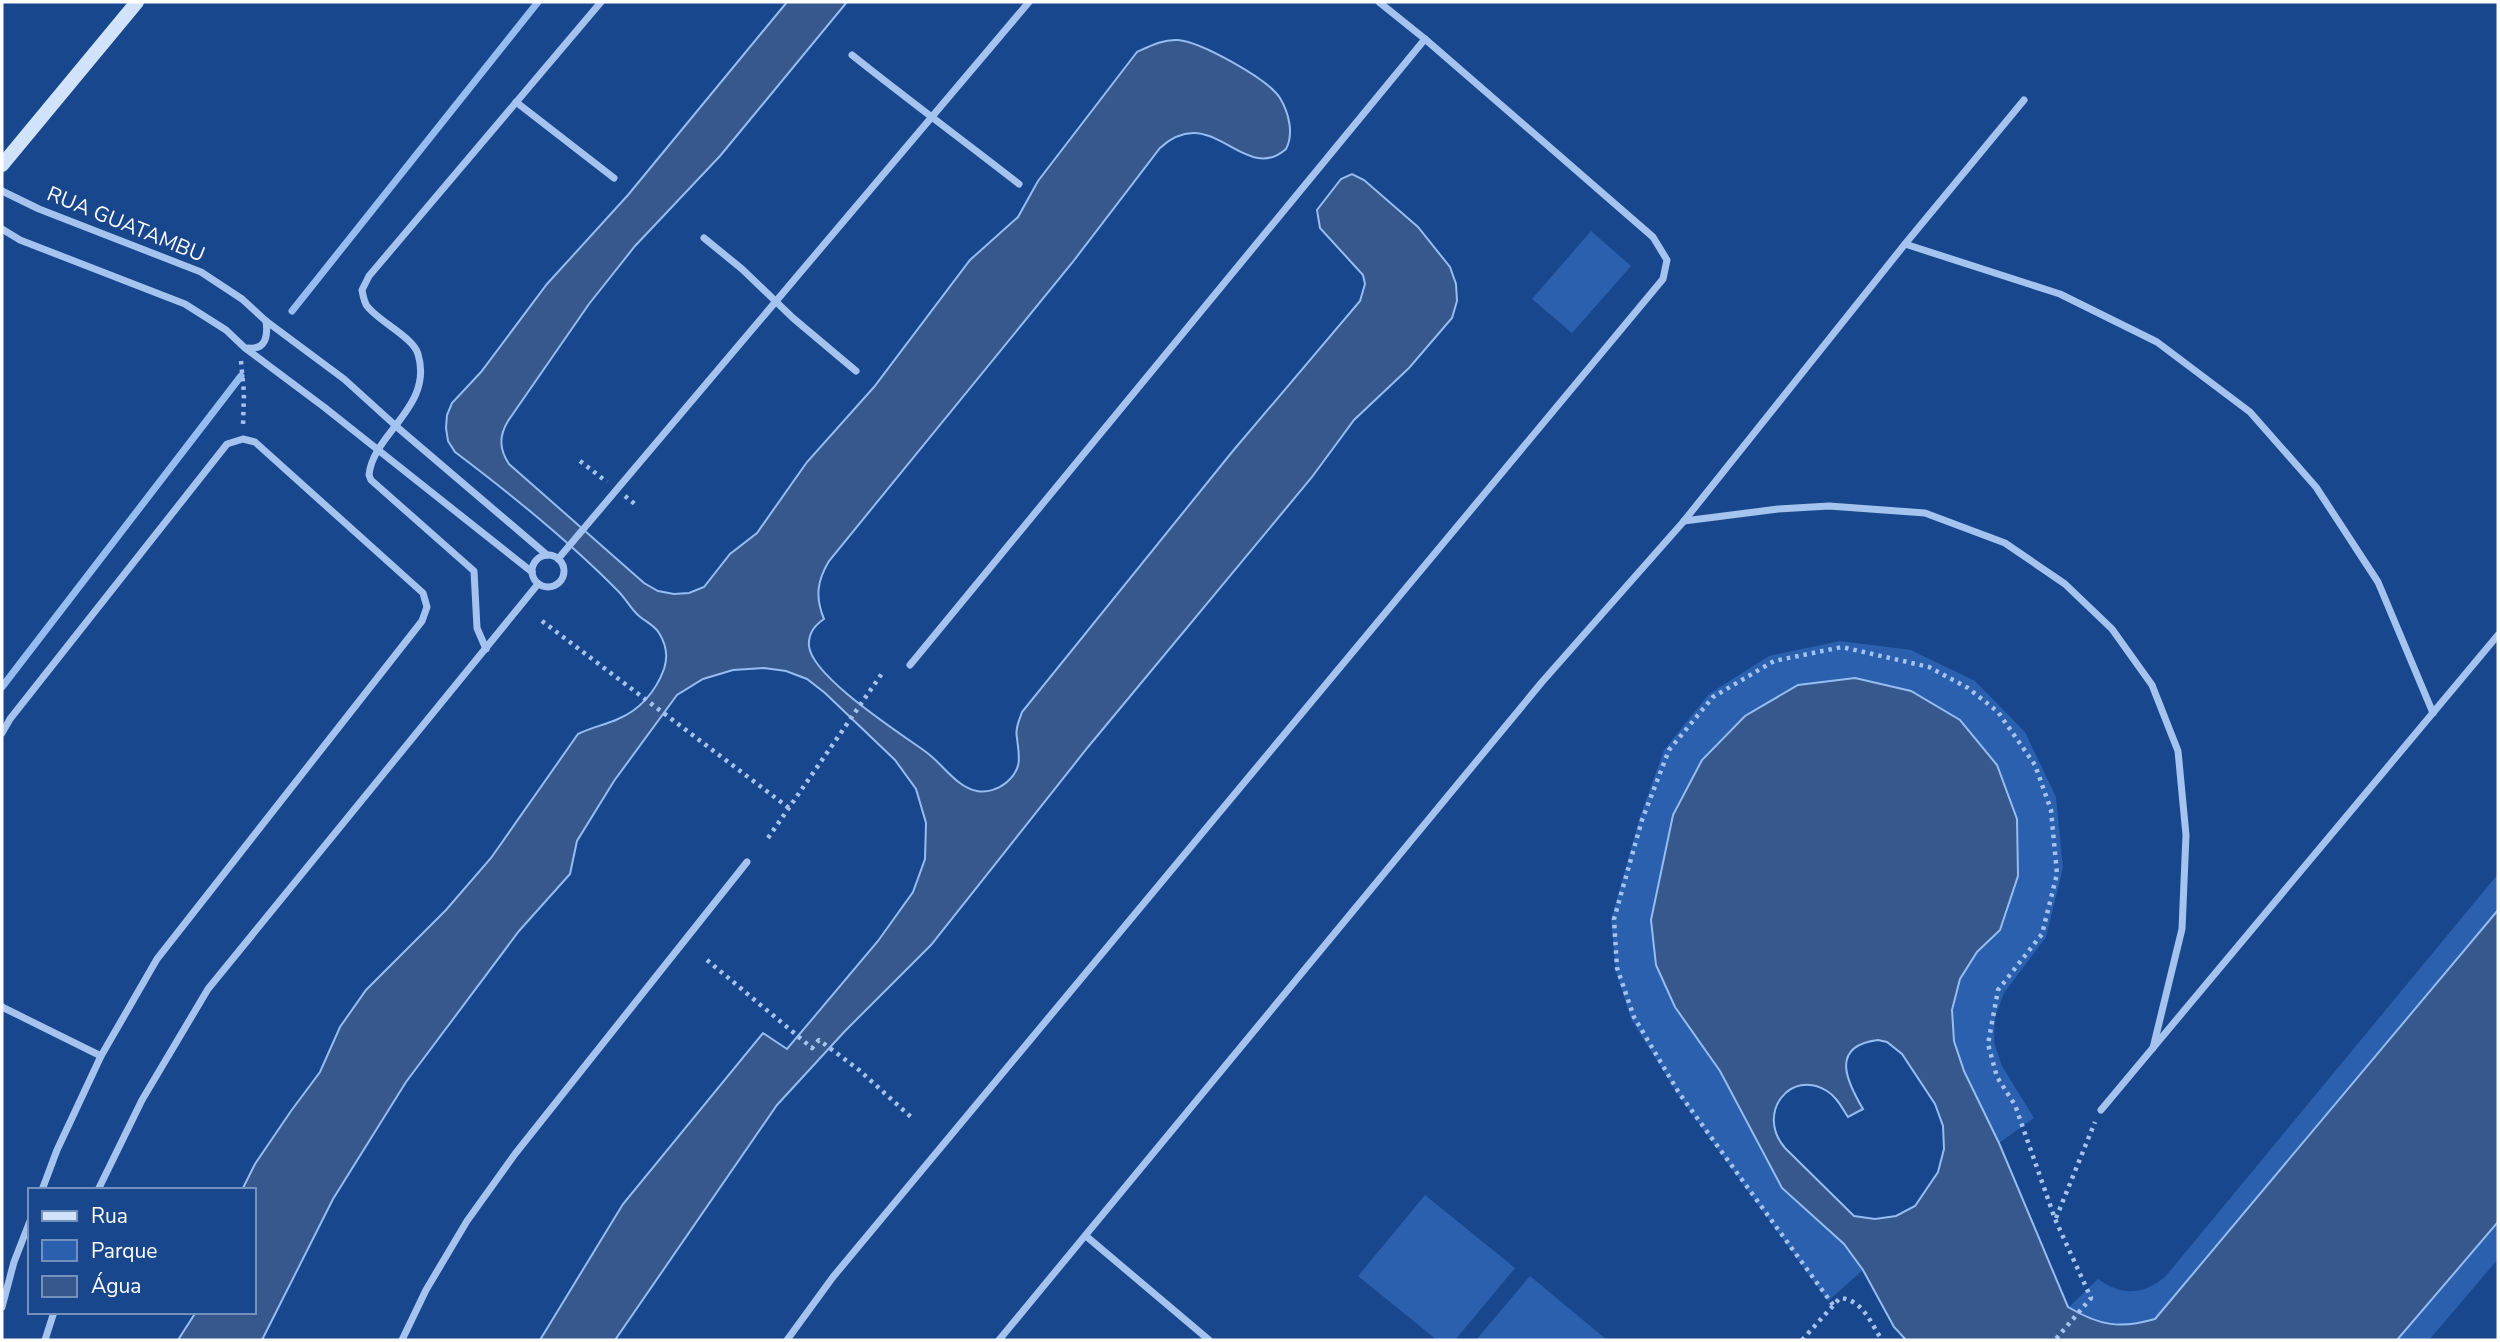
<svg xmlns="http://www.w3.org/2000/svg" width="2500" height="1342" font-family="'Nunito Sans',sans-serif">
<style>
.green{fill:#2a60ad}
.water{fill:#36588d;stroke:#96bdf2;stroke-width:2;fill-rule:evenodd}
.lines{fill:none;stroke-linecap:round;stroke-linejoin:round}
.stream{stroke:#96bdf2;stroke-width:7}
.path{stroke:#a4c3ef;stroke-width:4.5;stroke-dasharray:3.5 5;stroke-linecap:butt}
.street{stroke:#a4c3ef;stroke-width:7}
.secondary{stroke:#d1e2fb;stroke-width:14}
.labels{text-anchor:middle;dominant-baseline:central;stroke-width:7;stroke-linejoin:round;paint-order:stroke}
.street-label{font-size:21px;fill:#fff;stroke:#18478e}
</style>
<rect width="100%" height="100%" fill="#18478e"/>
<g class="green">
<polygon points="1591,231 1631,266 1572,333 1532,299"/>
<path d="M1840,641L1911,650L1975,681L2025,732L2056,797L2063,868L2046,937L2004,993L1995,1017L1994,1042L2002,1066L2034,1118L1999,1143C1968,1081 1926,1018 1976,952C1983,944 1992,937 2000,930L1673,814L1651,920L1675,1007L1720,1071L1782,1188L1844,1244L1863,1270L1828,1301L1679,1096L1631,1019L1616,971L1611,920L1640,817L1664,750L1709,694L1769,656Z"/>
<path d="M2498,874V910L2155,1319C2119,1329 2100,1326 2069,1307L2098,1279C2121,1296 2143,1295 2165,1277Z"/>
<polygon points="1425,1195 1515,1268 1455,1340 1437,1340 1358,1276"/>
<polygon points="2498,1222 2498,1259 2429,1340 2397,1340"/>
<polygon points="1530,1276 1607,1340 1476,1340"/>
</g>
<g class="water">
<path d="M787,2H847L720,156L635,246L589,304L508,421C499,436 499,449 509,464L644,583L658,591L674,594L689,593L704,587L730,554L757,533L807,462L874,387L970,260L1018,217L1038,181L1137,52C1150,46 1163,39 1178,40C1201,42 1268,79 1280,98C1289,113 1294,134 1286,149C1244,186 1212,100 1160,148L1072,263L829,561C817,581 815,597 824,619C815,625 808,634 809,646C812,677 900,733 926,752C943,764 956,787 977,791C987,793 999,789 1007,782C1023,768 1019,756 1017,738C1015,729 1019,721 1022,712L1232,452L1360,301L1365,284L1363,275L1320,228L1317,210L1341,179L1352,174L1364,180L1418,227L1450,267L1456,284L1457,301L1452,318L1409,368L1354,420L1312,477L1088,747L931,945L845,1031L777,1105L615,1340H540L623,1204L763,1033L787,1049L878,941L913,892L925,859L926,823L916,789L895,760L825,693L807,679L786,671L764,668L733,670L703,679L677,695L614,781L577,841L570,874L519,931L406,1082L333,1199L262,1340H178L196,1312H254V1190H242L255,1164L291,1111L320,1072L340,1027L366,990L446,910L491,858L578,734C592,727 605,725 618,719C640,710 656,691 664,669C668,657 666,644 659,633C654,625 646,622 639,616C631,609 626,599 618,591C568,540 512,495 455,452L448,441L446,428L447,415L452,403L481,372L547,284L628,195Z"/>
<path d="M1855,678L1911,691L1960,720L1997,765L2017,819L2018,876L2000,930L1977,952L1960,979L1952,1010L1954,1041L1964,1071L1999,1143L2068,1307C2100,1326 2120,1329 2155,1319L2498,910V1222L2397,1340H1906L1894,1327L1863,1270L1844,1244L1782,1188L1720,1071L1675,1007L1656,965L1651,920L1673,815L1702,760L1745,716L1798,685ZM1878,1040L1887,1042L1902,1054L1935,1104L1943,1126L1944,1149L1938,1172L1915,1206L1896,1216L1875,1219L1854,1216L1785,1148C1755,1113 1791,1068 1827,1091C1837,1097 1842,1108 1848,1117L1863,1109C1847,1082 1829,1046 1878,1040Z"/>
</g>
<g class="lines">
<g class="stream">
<polyline points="292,311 538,2"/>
<polyline points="2,687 241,376"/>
</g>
<g class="path">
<polyline points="241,361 244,393 243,425"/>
<polyline points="580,461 607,482"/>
<polyline points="625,496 636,505"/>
<polyline points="542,621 789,808"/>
<polyline points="768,838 883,672"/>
<polyline points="707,960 812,1048 819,1040 859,1070 911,1117"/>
<polyline points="2056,1218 2095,1122"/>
<polyline points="1833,1305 1679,1093 1634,1017 1617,968 1614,919 1642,820 1669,750 1713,697 1774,661 1842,647 1929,667 1968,688 1998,712 2035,765 2051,810 2057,874 2042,934 1998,990 1988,1044 1997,1077 2015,1105 2055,1219 2091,1298 2055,1340"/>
<path d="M1802,1340L1840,1298C1863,1300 1870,1322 1882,1340"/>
</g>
<g class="street">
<path d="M852,55C907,99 964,141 1019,184"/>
<polyline points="516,102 614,178"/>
<polyline points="2,191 39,209 201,272 242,299 266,321 344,379 397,427 547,555"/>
<polyline points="2,229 20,240 185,304 226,330 245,348 324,407 532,572"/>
<polyline points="704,238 742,269 793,318 856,371"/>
<polyline points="1905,244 2060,294 2157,342 2250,412 2316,487 2378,582 2433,713"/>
<path d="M248,348C266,350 268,336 266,321"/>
<polyline points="1684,521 1778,509 1829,506 1925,513 2005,543 2065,584 2112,629 2152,685 2178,751 2186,835 2182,929 2153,1048"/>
<circle cx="548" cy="571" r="16"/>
<polyline points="558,559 1029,2"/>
<path d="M486,649L477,628L474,571L371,480L369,475C373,433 434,407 418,354C413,337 378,321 367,306C364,302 363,295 362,290L369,276L601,2"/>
<polyline points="910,665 1425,39"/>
<polyline points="2,733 10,719 227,444 243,439 255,442 423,593 427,607 422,621 157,959 101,1056 57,1150 42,1190"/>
<polyline points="2,1007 101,1056"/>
<polyline points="2101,1110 2498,635"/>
<polyline points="98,1190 142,1100 208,989 538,584"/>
<polyline points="1086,1236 1209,1340"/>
<polyline points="2,1307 14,1262 30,1221"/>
<polyline points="45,1340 54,1312"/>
<polyline points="402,1340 426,1290 467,1221 515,1154 747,862"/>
<polyline points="787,1340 833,1277 1663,279 1667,260 1653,237 1425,39 1379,2"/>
<polyline points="999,1340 1542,682 1684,521 1905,244 2024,100"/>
</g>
<polyline class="secondary" points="2,165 137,2"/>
</g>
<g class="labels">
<g class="street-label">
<text transform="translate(126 224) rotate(22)">RUA GUATAMBU</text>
</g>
</g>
<rect width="2500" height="1342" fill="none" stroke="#ffffff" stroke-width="7"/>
<rect x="28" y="1188" width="228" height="126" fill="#18478e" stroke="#7491bb" stroke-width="2"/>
<rect x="42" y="1211" width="35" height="10" fill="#d1e2fb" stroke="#7491bb" stroke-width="2"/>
<text x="91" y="1223" font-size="21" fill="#ffffff">Rua</text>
<rect x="42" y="1240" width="35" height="21" fill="#2a60ad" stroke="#7491bb" stroke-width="2"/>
<text x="91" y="1258" font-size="21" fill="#ffffff">Parque</text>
<rect x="42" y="1276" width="35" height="21" fill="#36588d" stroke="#7491bb" stroke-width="2"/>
<text x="91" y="1293" font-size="21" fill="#ffffff">Água</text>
</svg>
